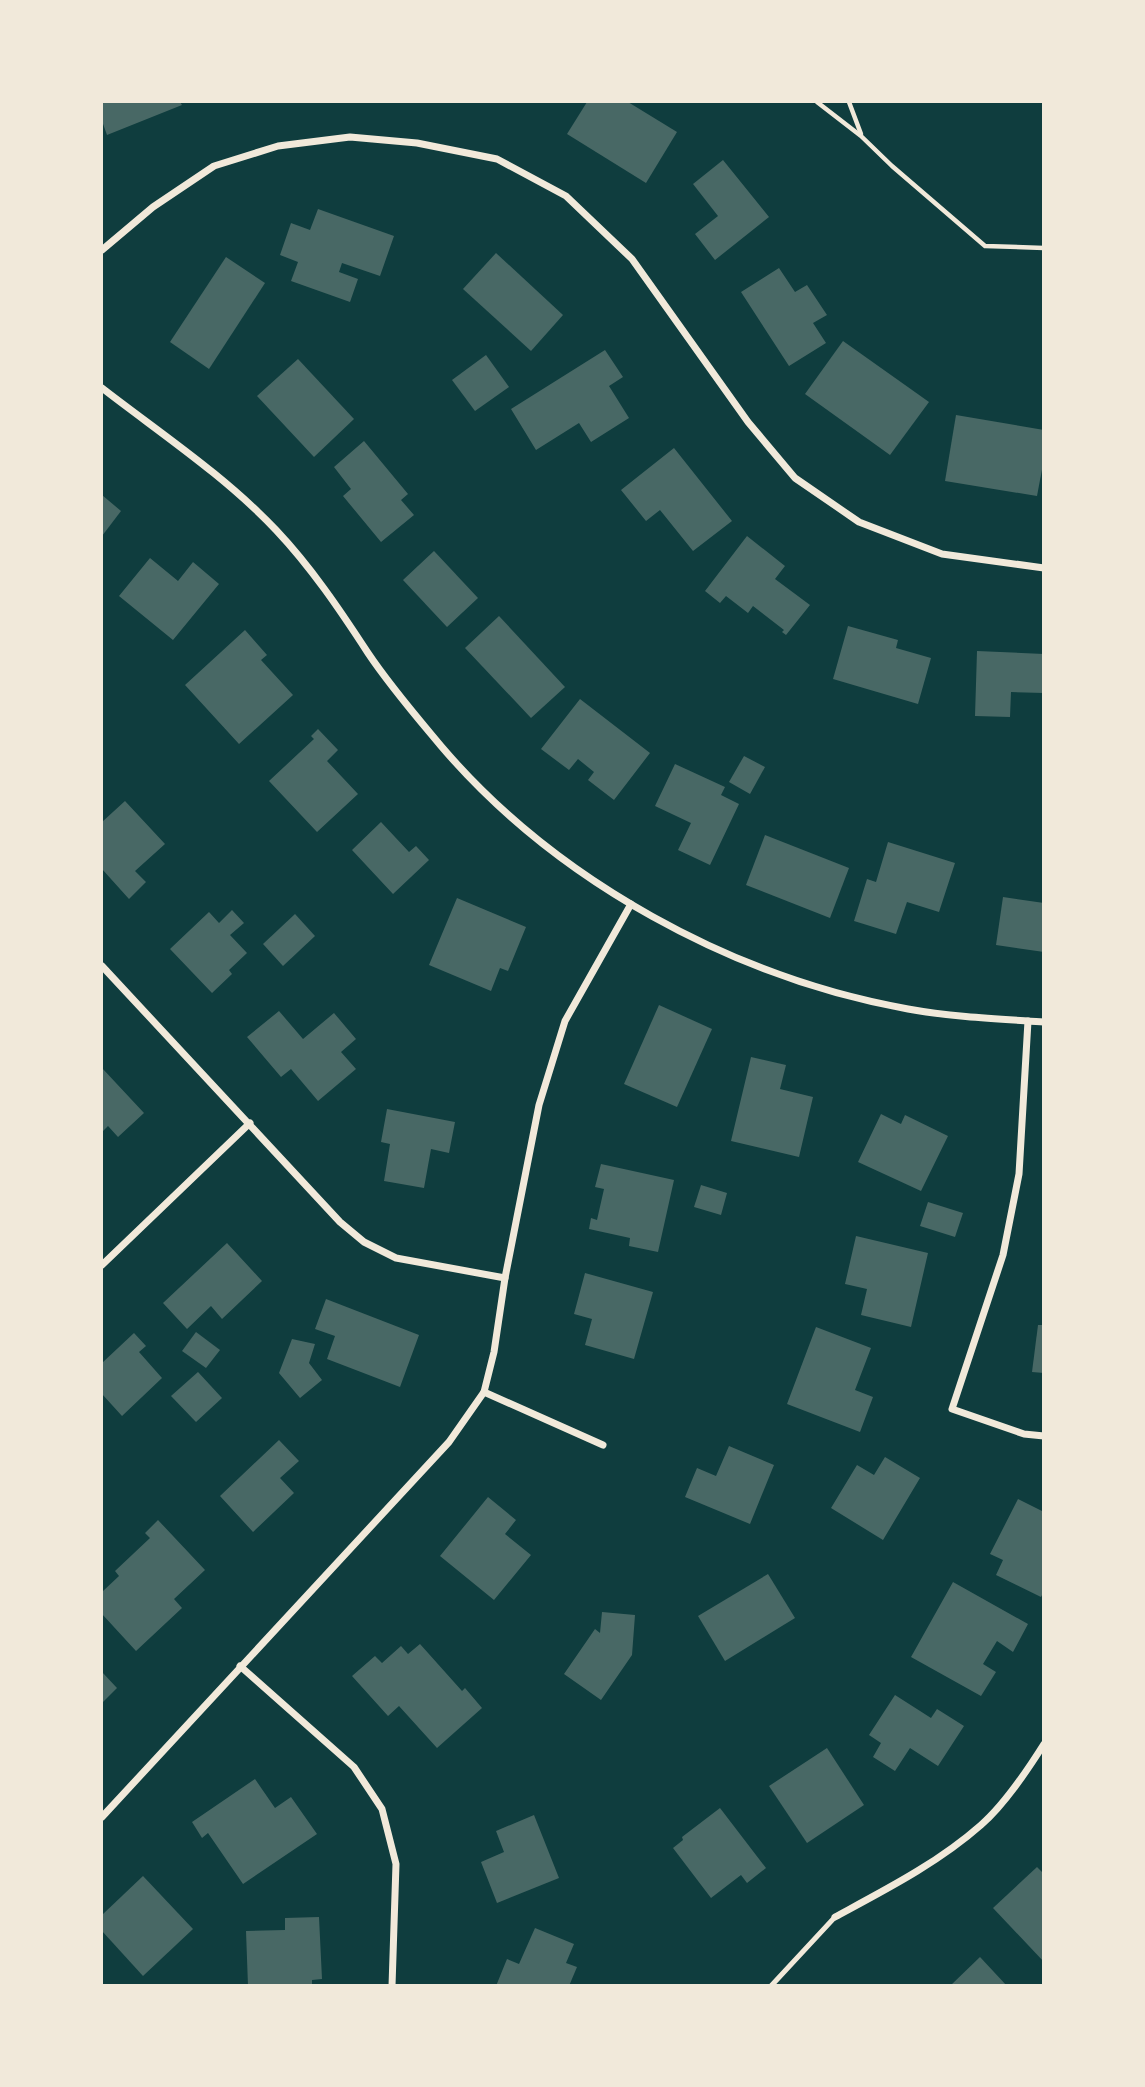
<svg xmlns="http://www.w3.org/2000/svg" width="1145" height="2087" font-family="Raleway,sans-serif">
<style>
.building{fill:#486865}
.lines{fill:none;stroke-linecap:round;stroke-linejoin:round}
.path{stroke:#f1e9da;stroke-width:4.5}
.service{stroke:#f1e9da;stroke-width:5}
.minor{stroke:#f1e9da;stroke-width:7}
</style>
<rect width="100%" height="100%" fill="#0f3d3e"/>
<g class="building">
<polygon points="102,102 180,102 182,105 107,135 102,121"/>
<polygon points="587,102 628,102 677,132 646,183 567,134"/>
<polygon points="723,160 769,217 715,260 695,234 718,216 693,184"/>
<polygon points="318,209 394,236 380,276 342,263 339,272 358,279 350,302 291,281 298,262 280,255 291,223 310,230"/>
<polygon points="496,253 563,315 531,351 463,289"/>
<polygon points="226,257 265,283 209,369 170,342"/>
<polygon points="779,268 795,292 807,285 827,315 813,323 826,343 789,366 741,292"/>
<polygon points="843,341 929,402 890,455 805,394"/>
<polygon points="605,350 623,377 609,386 629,418 591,442 579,423 536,450 511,409"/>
<polygon points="486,355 509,387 475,411 452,380"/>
<polygon points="298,359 354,419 314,457 257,396"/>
<polygon points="956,415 1044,430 1044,459 1037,496 945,481"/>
<polygon points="364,441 408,494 401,500 414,515 381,542 343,496 351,489 334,467"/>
<polygon points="674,448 732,521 693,551 660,510 646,521 621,490"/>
<polygon points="102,495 121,511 102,536"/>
<polygon points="747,536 785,566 775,579 810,605 786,635 782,632 784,630 753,606 748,613 726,596 720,603 705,591"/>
<polygon points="434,551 478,598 447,627 403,580"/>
<polygon points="150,558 178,581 193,562 219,584 173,640 119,596"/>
<polygon points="499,616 565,687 531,718 465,648"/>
<polygon points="848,626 898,640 896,648 931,658 918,704 833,679"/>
<polygon points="245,630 267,655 261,660 293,695 239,744 185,685"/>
<polygon points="977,651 1044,654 1044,693 1011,692 1010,717 975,716"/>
<polygon points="580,699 650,753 614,800 588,780 594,772 578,759 569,770 541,749"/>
<polygon points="318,729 338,750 327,761 358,794 317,832 269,781 314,739 311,736"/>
<polygon points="744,756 765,767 750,794 729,782"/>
<polygon points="675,764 725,787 721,795 739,804 710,865 678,850 691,823 655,806"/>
<polygon points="125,801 165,844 135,871 146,882 129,899 102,869 102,822"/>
<polygon points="381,822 409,852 416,846 429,860 393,894 352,850"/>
<polygon points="765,835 849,868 830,918 746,885"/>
<polygon points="888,842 955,863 939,912 907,902 896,934 854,921 867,879 876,882"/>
<polygon points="1003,897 1044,903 1044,952 996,945"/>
<polygon points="457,898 526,927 508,971 500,968 491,991 429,965"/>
<polygon points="232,910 244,923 230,935 247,953 229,970 232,974 212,993 170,949 209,912 219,923"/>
<polygon points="295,914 315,936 283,966 263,944"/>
<polygon points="659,1005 712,1029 677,1107 624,1084"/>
<polygon points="279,1011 303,1039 334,1013 356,1039 341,1052 356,1069 318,1101 291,1069 281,1077 247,1037"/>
<polygon points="751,1057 786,1065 780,1089 813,1097 799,1157 731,1141"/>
<polygon points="102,1068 144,1113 118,1137 108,1126 102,1132"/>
<polygon points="387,1109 455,1122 449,1153 431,1149 424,1188 384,1181 390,1144 381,1142"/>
<polygon points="881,1114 901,1124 905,1115 948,1136 921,1191 858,1162"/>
<polygon points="601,1164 674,1180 658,1252 629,1246 630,1238 589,1229 591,1218 597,1220 604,1189 595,1187"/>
<polygon points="701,1185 727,1193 721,1215 694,1207"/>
<polygon points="928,1202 963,1213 955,1237 920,1226"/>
<polygon points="856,1236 928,1253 911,1327 861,1315 867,1289 845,1284"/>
<polygon points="227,1243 262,1281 222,1319 211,1306 187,1329 163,1303"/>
<polygon points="585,1273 653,1292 634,1359 585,1345 592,1319 574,1314"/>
<polygon points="326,1299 419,1335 400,1387 327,1359 335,1336 315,1329"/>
<polygon points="1038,1325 1044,1325 1044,1373 1032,1372"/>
<polygon points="816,1327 871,1348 855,1390 873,1397 860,1432 787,1404"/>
<polygon points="196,1332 220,1350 206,1368 182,1351"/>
<polygon points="134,1333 146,1346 139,1352 162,1378 122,1416 102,1394 102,1363"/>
<polygon points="292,1339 315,1344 309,1363 322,1380 300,1398 279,1373"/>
<polygon points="198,1372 222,1398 196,1422 171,1396"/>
<polygon points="279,1440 299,1461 280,1478 294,1493 253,1532 220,1496"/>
<polygon points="729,1446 774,1465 750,1524 685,1497 697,1468 716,1476"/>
<polygon points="885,1457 920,1478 883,1540 831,1508 857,1465 874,1475"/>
<polygon points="488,1497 516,1520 505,1534 531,1555 494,1600 440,1556"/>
<polygon points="1018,1499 1044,1512 1044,1591 1041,1597 996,1575 1003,1560 990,1554"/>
<polygon points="158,1520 205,1570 174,1599 182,1608 136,1651 102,1614 102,1592 119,1576 115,1571 150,1538 145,1533"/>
<polygon points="768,1574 795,1618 725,1661 698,1616"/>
<polygon points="953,1582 1028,1624 1013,1652 997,1641 983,1664 996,1672 981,1696 911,1657"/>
<polygon points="602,1612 635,1615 632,1655 601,1700 564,1674 595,1629 600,1633"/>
<polygon points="420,1644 462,1691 465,1688 482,1708 437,1748 399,1706 388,1716 352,1676 375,1656 382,1663 401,1646 408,1654"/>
<polygon points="102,1672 117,1688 102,1703"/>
<polygon points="895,1695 931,1718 937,1709 964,1726 938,1766 910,1748 895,1771 873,1757 881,1743 869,1735"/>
<polygon points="827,1748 864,1805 807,1843 769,1786"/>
<polygon points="255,1779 275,1808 291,1797 317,1834 243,1884 208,1833 202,1838 192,1822"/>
<polygon points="720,1808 766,1868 747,1883 741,1875 711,1898 673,1848 683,1840 682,1837"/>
<polygon points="534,1815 559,1878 497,1903 481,1862 504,1852 496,1831"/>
<polygon points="1037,1867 1044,1874 1044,1962 993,1908"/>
<polygon points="143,1876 193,1929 143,1976 102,1931 102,1915"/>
<polygon points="319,1917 322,1979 312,1980 312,1986 248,1986 246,1931 285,1930 285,1918"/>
<polygon points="535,1928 574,1944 566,1963 577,1967 569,1986 496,1986 507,1959 519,1964"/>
<polygon points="980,1957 1007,1986 950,1986"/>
</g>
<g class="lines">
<g class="path">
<polyline points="817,102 861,136 892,166 985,246 1044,248"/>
<polyline points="849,102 861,134"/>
</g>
<polyline class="service" points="771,1986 835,1917"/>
<g class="minor">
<polyline points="102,250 153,207 214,166 278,146 350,137 417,143 497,159 566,196 632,259 748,422 795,478 859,522 942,554 1044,568"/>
<path d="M102,388C160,433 225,476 276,530C311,567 340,610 368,653C390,686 416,716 441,746C556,881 734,978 908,1009C952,1017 998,1019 1044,1022"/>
<polyline points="102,966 340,1222 364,1242 396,1258 505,1278"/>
<polyline points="1028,1021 1019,1174 1003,1255 952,1409 1024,1434 1044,1436"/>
<polyline points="102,1265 250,1123"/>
<polyline points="484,1392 603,1445"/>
<polyline points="240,1666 354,1767 382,1809 396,1864 392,1986"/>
<polyline points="102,1817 449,1442 484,1392 494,1352 505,1278 539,1105 565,1021 631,904"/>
<path d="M835,1917C885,1890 938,1863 981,1825C1005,1804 1027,1771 1044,1744"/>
</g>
</g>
<rect width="1145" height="2087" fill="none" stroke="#f1e9da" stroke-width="206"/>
</svg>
